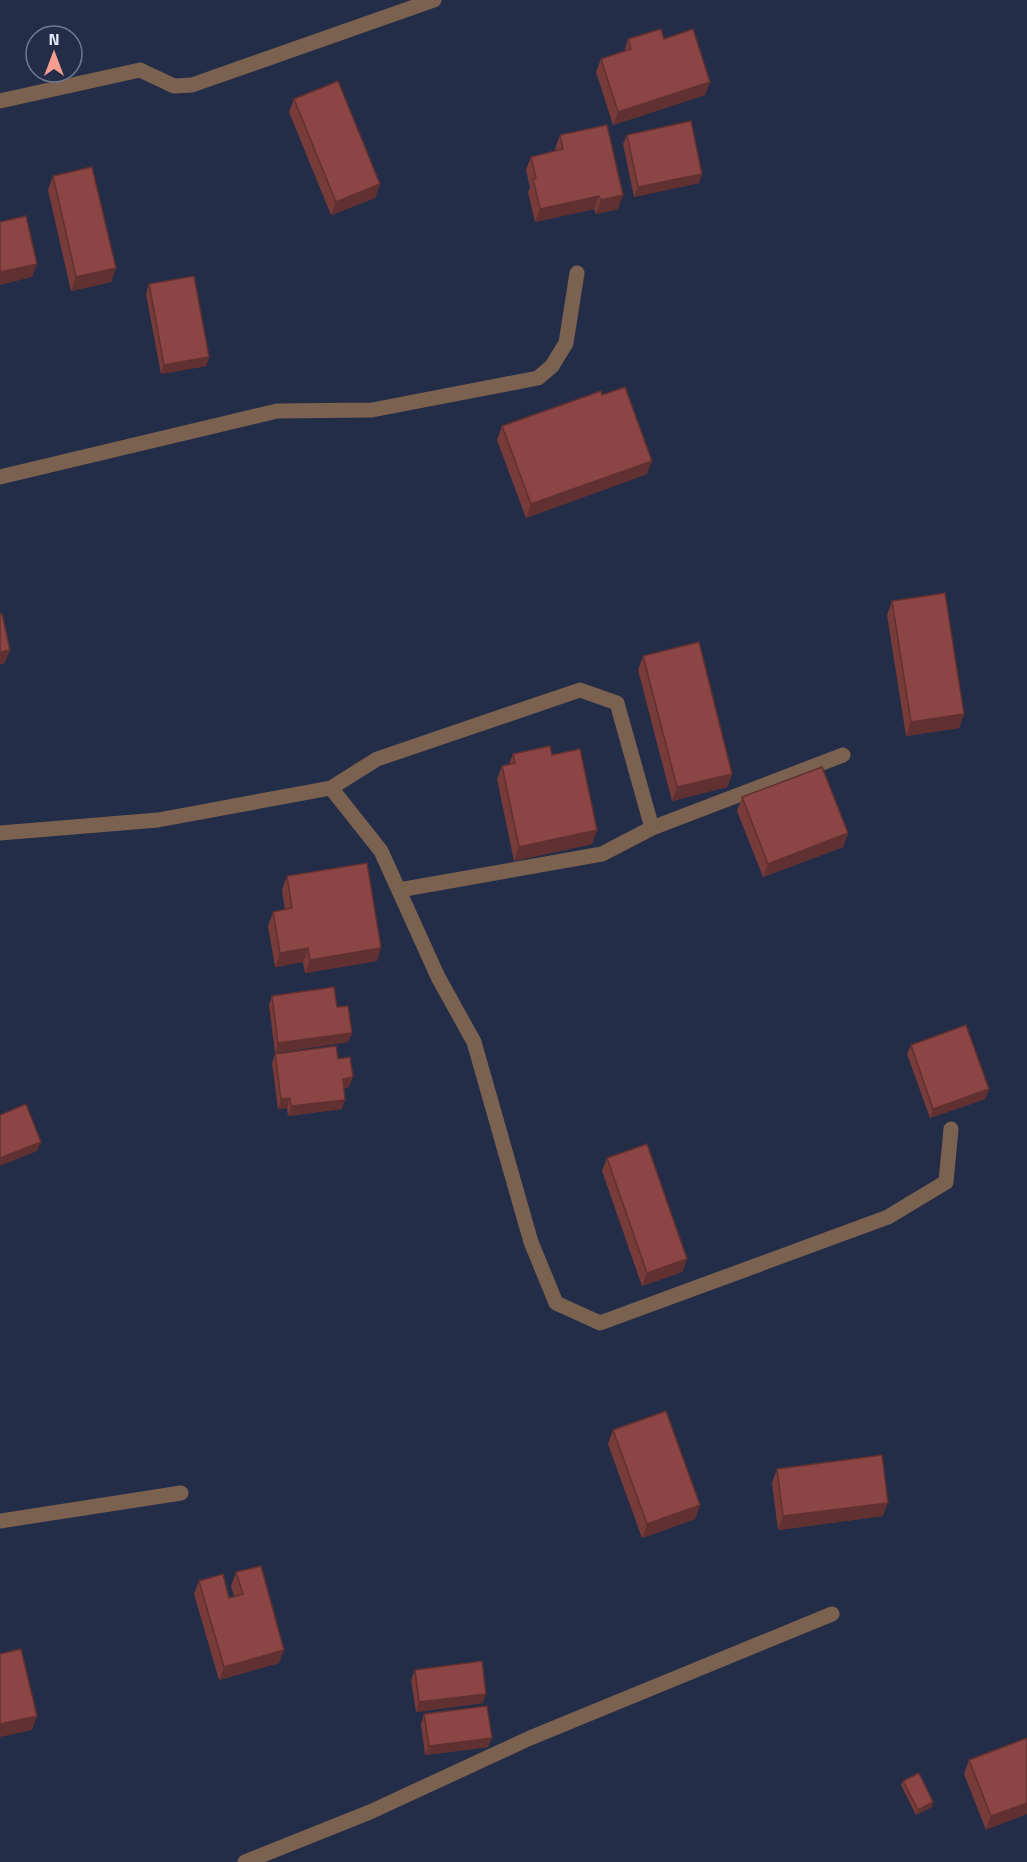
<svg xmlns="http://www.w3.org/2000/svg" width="1027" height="1862" font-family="'Titillium Web',sans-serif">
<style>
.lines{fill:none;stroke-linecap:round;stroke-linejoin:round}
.minor{stroke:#7b6150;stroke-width:15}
.wall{fill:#773b3a}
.shaded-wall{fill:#613030}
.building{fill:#8a4544;stroke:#613030;stroke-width:1.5}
</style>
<rect width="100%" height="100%" fill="#242d47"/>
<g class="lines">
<g class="minor">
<polyline points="0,101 140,70 174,86 192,85 434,0"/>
<polyline points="0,477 277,411 372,410 538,378 552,366 566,343 577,273"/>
<polyline points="331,788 381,851 438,977 474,1042 531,1242 556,1303 600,1323 888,1217 946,1182 951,1129"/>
<polyline points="0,833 158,820 331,788 377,759 580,690 617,703 652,828"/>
<polyline points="399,890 602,854 652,828 843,755"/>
<polyline points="0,1521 181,1493"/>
<polyline points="245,1862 370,1812 530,1738 832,1614"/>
</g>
</g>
<g class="wall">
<polygon points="628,39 664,39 705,95 613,125 596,72 601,59 624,52"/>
<polygon points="294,99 380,184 375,198 331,215 289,112"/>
<polygon points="560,135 618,209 596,214 594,209 535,222 528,192 530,188 526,170 531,157 555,151 555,149"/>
<polygon points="627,135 702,174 699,183 634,197 623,144"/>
<polygon points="53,176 116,268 111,282 71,291 48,190"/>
<polygon points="149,284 209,357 206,366 161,374 146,294"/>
<polygon points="502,426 647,474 526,518 497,440"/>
<polygon points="892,601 964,714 959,728 906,736 887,615"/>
<polygon points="643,656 732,774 727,787 672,801 638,670"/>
<polygon points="513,754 552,755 597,830 592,844 514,861 497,779 502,766 509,764"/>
<polygon points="742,797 848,833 843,847 763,877 737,811"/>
<polygon points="287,876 377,961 305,973 303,962 275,967 268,926 273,912 285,910 282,890"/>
<polygon points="272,996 337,1007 348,1042 275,1053 269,1005"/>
<polygon points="911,1045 989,1089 985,1099 930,1118 907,1054"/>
<polygon points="275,1054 338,1059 349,1087 344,1088 342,1109 288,1116 287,1108 278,1109 272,1063"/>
<polygon points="607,1158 687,1259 682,1272 642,1286 602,1171"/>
<polygon points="613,1430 700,1505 695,1519 642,1538 608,1444"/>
<polygon points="777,1469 883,1516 778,1530 772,1483"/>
<polygon points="236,1572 279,1663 219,1680 194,1594 199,1581 229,1598 234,1596 231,1586"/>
<polygon points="415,1670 483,1703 416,1712 411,1680"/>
<polygon points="424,1714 488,1747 425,1755 421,1724"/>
<polygon points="1027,1738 986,1830 964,1774 969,1760"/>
<polygon points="903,1781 932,1807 916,1815 901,1785"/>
</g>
<g class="shaded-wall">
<polygon points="710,82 705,95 613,125 618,112"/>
<polygon points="702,174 699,183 634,197 638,187"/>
<polygon points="380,184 375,198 331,215 336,202"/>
<polygon points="623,195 618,209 596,214 601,200"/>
<polygon points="599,196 594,209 535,222 540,209"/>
<polygon points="37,264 32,277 0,285 0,272"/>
<polygon points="116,268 111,282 71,291 76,277"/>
<polygon points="209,357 206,366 161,374 164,365"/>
<polygon points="652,461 647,474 526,518 531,504"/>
<polygon points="10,650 5,663 0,665 0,652"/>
<polygon points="964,714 959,728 906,736 911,722"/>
<polygon points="732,774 727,787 672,801 677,787"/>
<polygon points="597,830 592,844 514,861 519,847"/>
<polygon points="848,833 843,847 763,877 768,864"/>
<polygon points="308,948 303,962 275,967 280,953"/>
<polygon points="381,948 377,961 305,973 310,960"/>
<polygon points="352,1033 348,1042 275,1053 278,1043"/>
<polygon points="353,1077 349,1087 339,1088 343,1079"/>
<polygon points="989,1089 985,1099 930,1118 933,1109"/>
<polygon points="290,1098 287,1108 278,1109 281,1099"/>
<polygon points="345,1100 342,1109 288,1116 291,1106"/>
<polygon points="41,1142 37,1151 0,1166 0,1158"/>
<polygon points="687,1259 682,1272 642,1286 647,1273"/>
<polygon points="888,1503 883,1516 778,1530 783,1516"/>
<polygon points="700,1505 695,1519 642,1538 647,1524"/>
<polygon points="284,1650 279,1663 219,1680 224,1667"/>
<polygon points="486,1694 483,1703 416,1712 419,1702"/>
<polygon points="37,1716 32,1730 0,1737 0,1724"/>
<polygon points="492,1738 488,1747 425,1755 429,1746"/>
<polygon points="933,1802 932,1807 916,1815 918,1810"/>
<polygon points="1027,1803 1027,1814 986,1830 991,1816"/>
</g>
<g class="building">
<polygon points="661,29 664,39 693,29 710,82 618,112 601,59 631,49 628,39"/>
<polygon points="338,81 380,184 336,202 294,99"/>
<polygon points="691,121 702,174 638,187 627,135"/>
<polygon points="607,125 623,195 601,200 599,196 540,209 533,179 536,178 531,157 563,149 560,135"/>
<polygon points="92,167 116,268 76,277 53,176"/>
<polygon points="26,216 37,264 0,272 0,222"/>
<polygon points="194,276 209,357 164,365 149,284"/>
<polygon points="625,387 652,461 531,504 502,426 601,391 602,395"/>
<polygon points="945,593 964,714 911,722 892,601"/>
<polygon points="0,614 2,614 10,650 0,652"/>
<polygon points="699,642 732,774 677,787 643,656"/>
<polygon points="550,746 552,755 580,749 597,830 519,847 502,766 515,763 513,754"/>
<polygon points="822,767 848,833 768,864 742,797"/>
<polygon points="367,863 381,948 310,960 308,948 280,953 273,912 292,908 287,876"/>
<polygon points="334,987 337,1007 348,1006 352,1033 278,1043 272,996"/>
<polygon points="966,1025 989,1089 933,1109 911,1045"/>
<polygon points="336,1046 338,1059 350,1057 353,1077 343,1079 345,1100 291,1106 290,1098 281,1099 275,1054"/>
<polygon points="26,1104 41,1142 0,1158 0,1115"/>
<polygon points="647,1144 687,1259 647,1273 607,1158"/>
<polygon points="666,1411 700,1505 647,1524 613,1430"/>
<polygon points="882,1455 888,1503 783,1516 777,1469"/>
<polygon points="261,1566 284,1650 224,1667 199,1581 223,1574 229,1598 243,1594 236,1572"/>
<polygon points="21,1649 37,1716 0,1724 0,1654"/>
<polygon points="482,1661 486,1694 419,1702 415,1670"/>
<polygon points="487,1706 492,1738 429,1746 424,1714"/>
<polygon points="1027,1738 1027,1803 991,1816 969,1760"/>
<polygon points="919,1773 933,1802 918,1810 903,1781"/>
</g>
<g transform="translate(54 54)"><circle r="28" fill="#242d47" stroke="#70798f" stroke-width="1.5"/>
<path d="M0-4.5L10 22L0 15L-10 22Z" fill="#f59d8e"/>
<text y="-9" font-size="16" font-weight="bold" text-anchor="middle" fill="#e3eafb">N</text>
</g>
</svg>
